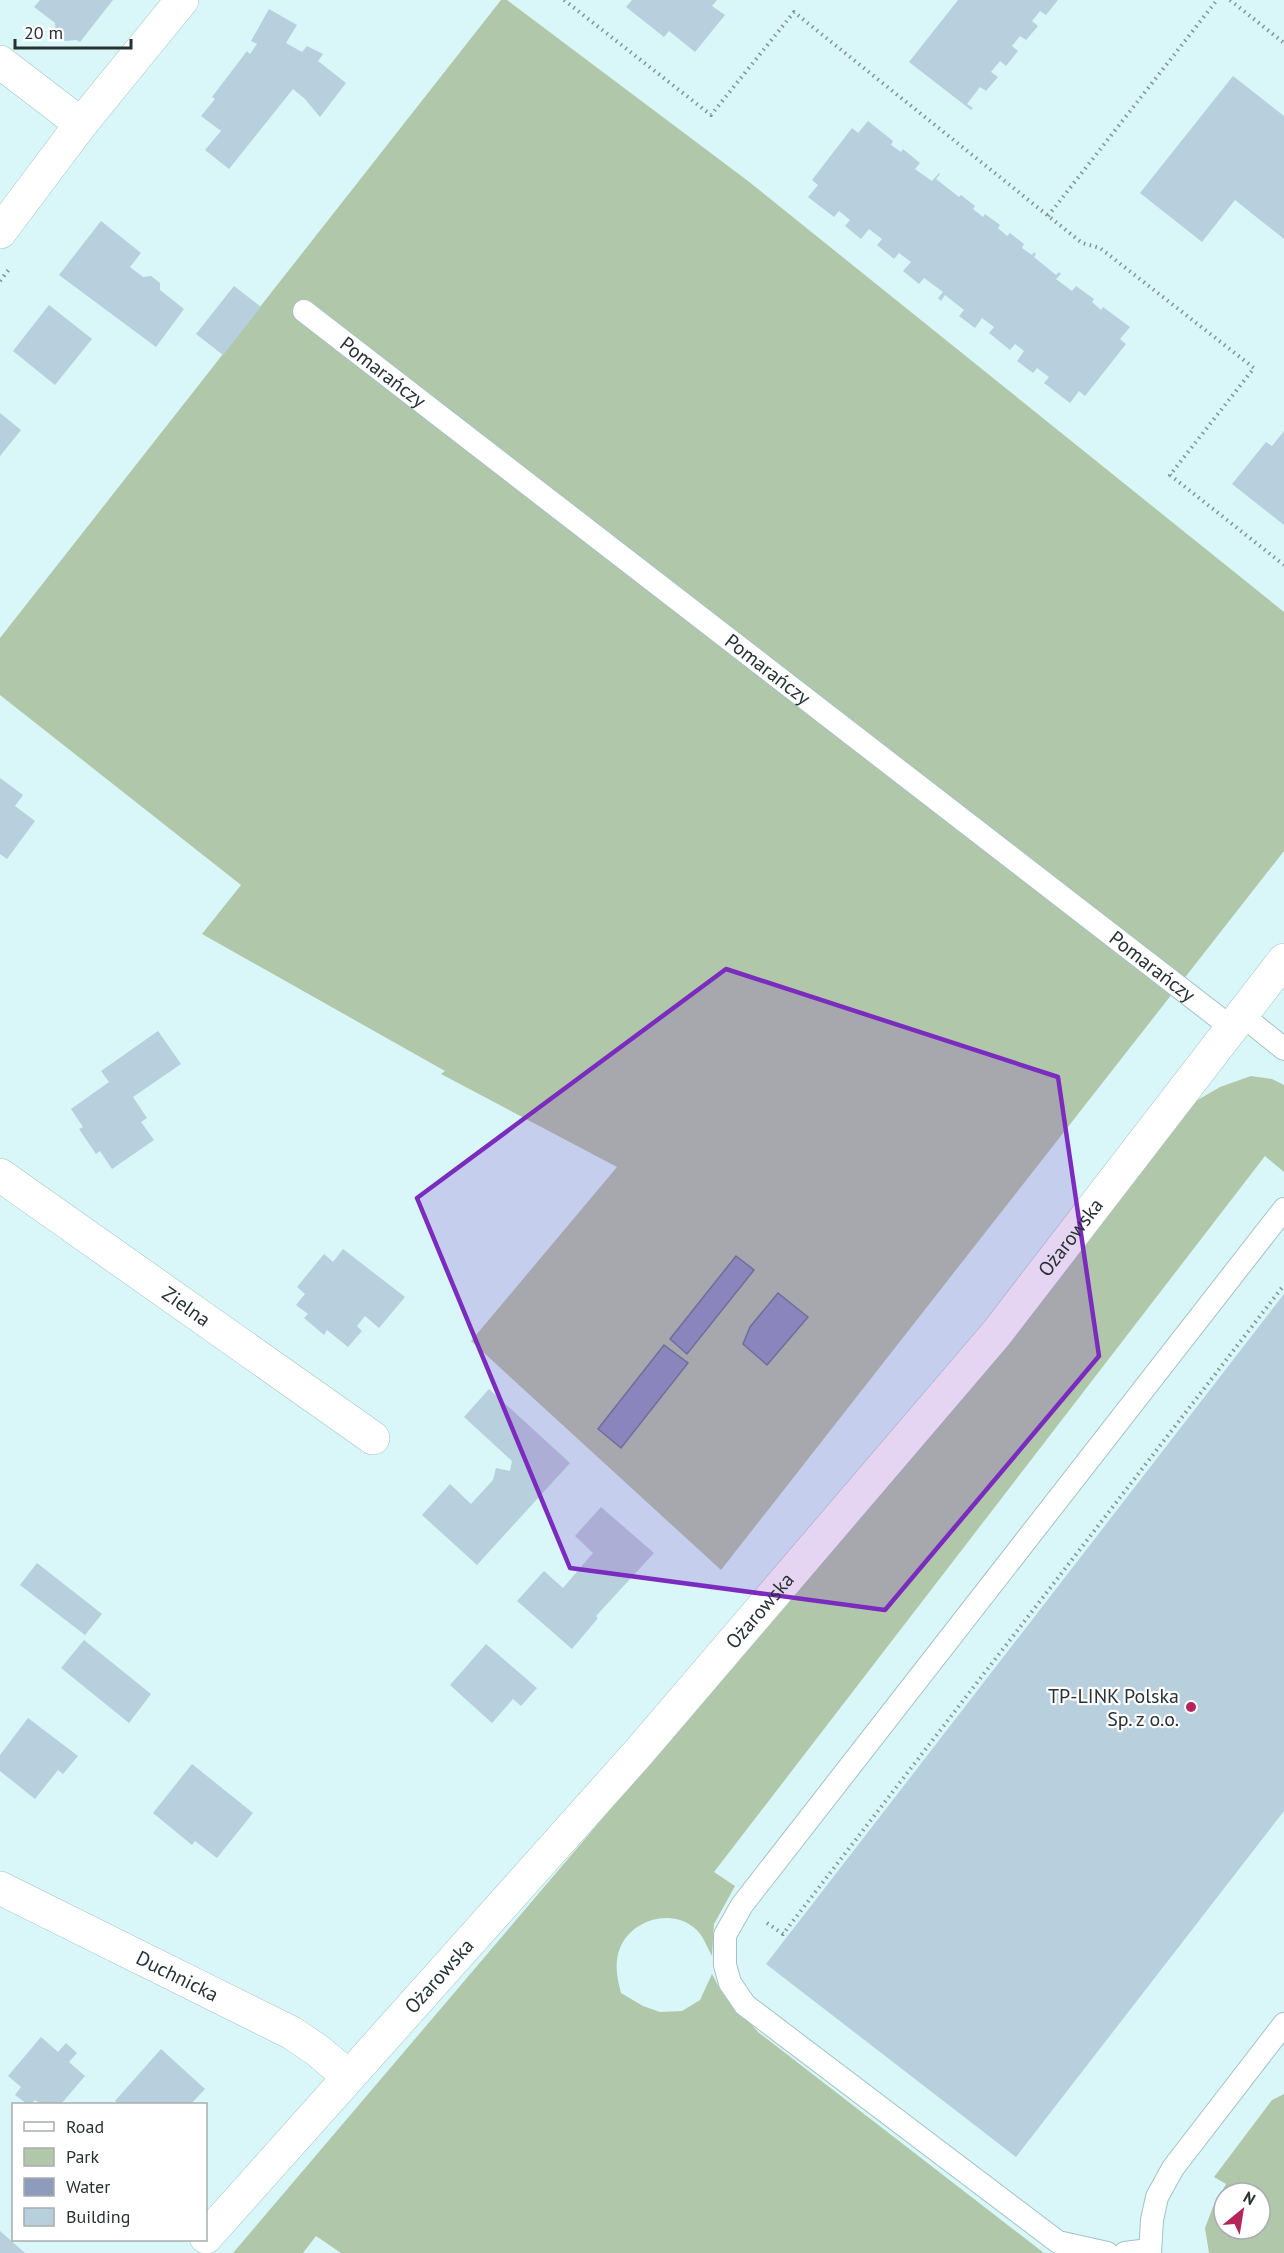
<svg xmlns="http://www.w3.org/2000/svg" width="1284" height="2253" font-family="'PT Sans',sans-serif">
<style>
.green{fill:#b1c7aa;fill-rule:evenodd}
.water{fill:#8e9bbc;stroke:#6f7c93;stroke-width:1.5}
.building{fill:#b8cfdd}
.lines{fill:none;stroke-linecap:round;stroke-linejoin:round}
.service-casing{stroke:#a5c2c4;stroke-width:24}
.minor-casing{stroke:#a5c2c4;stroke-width:34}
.tertiary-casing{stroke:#a5c2c4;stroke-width:34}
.secondary-casing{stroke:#a5c2c4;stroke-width:34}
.path{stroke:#809596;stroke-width:4;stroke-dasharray:1.5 4.5;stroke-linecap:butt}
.service{stroke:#fff;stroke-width:22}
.minor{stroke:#fff;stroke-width:33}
.tertiary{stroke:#fff;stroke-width:33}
.secondary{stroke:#fff;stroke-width:33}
.marked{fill:#7b2cbf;fill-opacity:0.2;stroke:#7b2cbf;stroke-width:4.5;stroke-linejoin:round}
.poi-dot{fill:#b3255b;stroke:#fff;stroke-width:2}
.labels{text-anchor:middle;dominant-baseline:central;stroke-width:4.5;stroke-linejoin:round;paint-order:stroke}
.street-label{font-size:20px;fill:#273233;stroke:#fff}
.poi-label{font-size:20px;fill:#273233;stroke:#fff;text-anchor:end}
</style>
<rect width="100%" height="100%" fill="#d9f7f9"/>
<g class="green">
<polygon points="501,0 507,0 748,181 1284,612 1284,851 721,1570 471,1341 617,1167 441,1074 445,1071 202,934 241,885 0,695 0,638"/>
<path d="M1251,1076L1272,1079L1284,1085V1172L1265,1156L714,1872L735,1886L714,1924L712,1956C708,1949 705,1941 701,1935C679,1906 633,1917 620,1948C614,1963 617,1978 621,1993L643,2006L660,2012L682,2011L700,2000L712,1974L721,1991L758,2032L1044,2253H341L316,2236L303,2253H233L744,1652L1196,1101L1220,1087Z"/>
<path d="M1284,2094V2253H1209L1205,2228L1213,2207L1226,2184L1214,2177L1272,2100ZM1224,2193H1260V2229H1224Z"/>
</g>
<g class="water">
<polygon points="736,1256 754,1270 687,1354 670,1339"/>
<polygon points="778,1293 808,1317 767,1365 743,1344 750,1327"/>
<polygon points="664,1345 688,1363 621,1448 598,1429"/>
</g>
<g class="building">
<polygon points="40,0 113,0 80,42 76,40 65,41 56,34 55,23 34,7"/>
<polygon points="632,0 717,0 712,6 725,15 695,52 669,31 664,37 626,7"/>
<polygon points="958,0 1058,0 1046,15 1040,11 1032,21 1038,26 1026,40 1020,36 1012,46 1018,51 1006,66 1000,61 991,72 998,77 986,91 980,87 967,104 973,108 971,110 909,62"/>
<polygon points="269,9 297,25 286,43 302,52 307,46 323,54 318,61 346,83 320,117 305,99 293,89 229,169 205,150 221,131 201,116 215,99 212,97 247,51 250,54 257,44 251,41"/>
<polygon points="1233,76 1284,116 1284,239 1235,200 1202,242 1140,193"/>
<polygon points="868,121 893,141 891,145 901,152 903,149 920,163 915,169 932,181 939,173 940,174 936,179 959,197 961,195 975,206 973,209 983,217 985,214 1000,225 998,228 1007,236 1010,233 1024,244 1022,248 1032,255 1034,252 1036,254 1034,257 1056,275 1059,272 1061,274 1056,279 1072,291 1076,286 1094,299 1092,302 1101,310 1103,307 1130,327 1120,339 1126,344 1085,396 1079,391 1070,403 1044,383 1049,377 1037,368 1033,373 1017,361 1024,351 1015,344 1010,350 989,333 994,327 982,318 975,328 959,316 964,310 945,295 941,301 938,298 943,292 924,278 919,284 903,271 911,262 899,253 894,259 877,245 882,239 869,229 861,239 845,226 850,220 839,211 834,217 808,197 818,185 812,180 852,128 858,133"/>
<polygon points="101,221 141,253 130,267 143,277 151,276 160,283 160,290 184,309 156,347 59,275"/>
<polygon points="234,286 261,307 223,355 196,334"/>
<polygon points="49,305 92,339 55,385 13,351"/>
<polygon points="0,413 21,430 0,456"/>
<polygon points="1284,431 1284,525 1232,484 1266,442 1272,446"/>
<polygon points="0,778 23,795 15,806 35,821 7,859 0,854"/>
<polygon points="158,1031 181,1064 133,1097 147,1118 141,1122 154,1140 112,1169 100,1151 96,1154 79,1129 83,1127 71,1109 109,1082 101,1071"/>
<polygon points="343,1249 405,1297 379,1328 365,1316 357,1326 362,1331 348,1347 327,1330 324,1335 304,1318 308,1314 296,1305 305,1294 297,1287 324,1254 333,1262"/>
<polygon points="1284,1294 1284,1811 1016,2157 766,1964"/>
<polygon points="489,1389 570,1463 477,1565 422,1515 450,1484 471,1504 493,1480 496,1468 510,1471 512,1461 464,1417"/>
<polygon points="601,1507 654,1553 596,1616 598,1618 572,1649 517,1601 544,1571 563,1588 593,1553 575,1536"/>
<polygon points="37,1563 102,1614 85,1635 20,1585"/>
<polygon points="84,1640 151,1694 129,1723 61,1668"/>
<polygon points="486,1644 537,1688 521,1706 513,1699 492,1723 450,1685"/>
<polygon points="28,1718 78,1756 63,1774 58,1770 35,1799 0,1771 0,1755"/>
<polygon points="192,1764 253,1813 217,1858 195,1841 192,1845 153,1813"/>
<polygon points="41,2037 58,2052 66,2043 77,2053 69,2062 85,2076 61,2104 41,2104 35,2100 31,2104 27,2104 15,2095 21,2087 8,2076"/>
<polygon points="161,2049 205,2089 191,2104 119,2104 115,2101"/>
<polygon points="0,2231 25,2253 0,2253"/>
</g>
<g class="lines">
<g class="service-casing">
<g id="service">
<path id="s1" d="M304,311L1232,1028"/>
<polyline points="1242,1015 1284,1049"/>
<polyline points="1107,2253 1058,2242 745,2005 730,1983 725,1965 725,1935 742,1905 1284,1209"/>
<polyline points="1125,2253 1149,2250"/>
<polyline points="1150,2253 1152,2220 1157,2197 1173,2168 1284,2024"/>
</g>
</g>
<g class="minor-casing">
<g id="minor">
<polyline points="0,62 81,124"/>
<polyline points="0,232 81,124 182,0"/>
<path id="s2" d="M0,1175L373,1438"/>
</g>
</g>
<g class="tertiary-casing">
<g id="tertiary">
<path id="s3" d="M0,1888L292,2033L317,2050L348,2076"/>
</g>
</g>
<g class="secondary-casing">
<g id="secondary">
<path id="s4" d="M206,2237L639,1752L996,1334L1284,960"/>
</g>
</g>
<g class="path">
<polyline points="564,0 711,115 794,12 1082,243 1100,248 1254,368 1170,475 1284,565"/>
<polyline points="1230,0 1284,43"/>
<polyline points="1048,216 1217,0"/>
<polyline points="0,281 10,268"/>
<polyline points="767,1923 783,1934 1284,1285"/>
</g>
<use href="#service" class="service"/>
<use href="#minor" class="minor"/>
<use href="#tertiary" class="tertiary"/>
<use href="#secondary" class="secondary"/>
</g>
<path class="marked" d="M726,969L1058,1077L1099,1356L885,1610L570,1568L417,1198Z"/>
<circle class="poi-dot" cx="1191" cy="1707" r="6"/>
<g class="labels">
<g class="street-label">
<text stroke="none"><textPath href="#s1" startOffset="100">Pomarańczy</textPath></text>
<text stroke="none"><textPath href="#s1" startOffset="586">Pomarańczy</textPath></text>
<text stroke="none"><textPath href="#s1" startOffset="1072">Pomarańczy</textPath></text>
<text stroke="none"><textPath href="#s4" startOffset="1322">Ożarowska</textPath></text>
<text stroke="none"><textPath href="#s2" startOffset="228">Zielna</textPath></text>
<text stroke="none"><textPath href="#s4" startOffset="836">Ożarowska</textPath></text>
<text stroke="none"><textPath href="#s4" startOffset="350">Ożarowska</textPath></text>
<text stroke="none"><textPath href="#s3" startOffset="198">Duchnicka</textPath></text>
</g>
<g class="poi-label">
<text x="1179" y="1696">TP-LINK Polska<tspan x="1179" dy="23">Sp. z o.o.</tspan></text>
</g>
</g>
<rect x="12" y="2103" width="195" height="138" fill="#ffffff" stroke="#a9adad" stroke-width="1.5"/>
<rect x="24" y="2122" width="30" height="9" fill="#ffffff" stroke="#a9adad" stroke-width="1.5"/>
<text x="66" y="2133" font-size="18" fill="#273233">Road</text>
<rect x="24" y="2148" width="30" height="18" fill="#b1c7aa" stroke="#a9adad" stroke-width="1.5"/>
<text x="66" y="2163" font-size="18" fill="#273233">Park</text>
<rect x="24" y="2178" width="30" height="18" fill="#8e9bbc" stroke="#a9adad" stroke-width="1.5"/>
<text x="66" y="2193" font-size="18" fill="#273233">Water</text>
<rect x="24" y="2208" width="30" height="18" fill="#b8cfdd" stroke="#a9adad" stroke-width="1.5"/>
<text x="66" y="2223" font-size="18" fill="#273233">Building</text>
<g transform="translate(1242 2211) rotate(30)"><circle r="28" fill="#ffffff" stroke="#a9adad" stroke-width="1.5"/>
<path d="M0-4.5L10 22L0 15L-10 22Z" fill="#b3255b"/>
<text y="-9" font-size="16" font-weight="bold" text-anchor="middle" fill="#273233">N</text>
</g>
<path d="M15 39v9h116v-9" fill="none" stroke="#273233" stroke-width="3"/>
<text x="24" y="39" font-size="18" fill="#273233" stroke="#ffffff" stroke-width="4.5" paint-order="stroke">20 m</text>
</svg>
